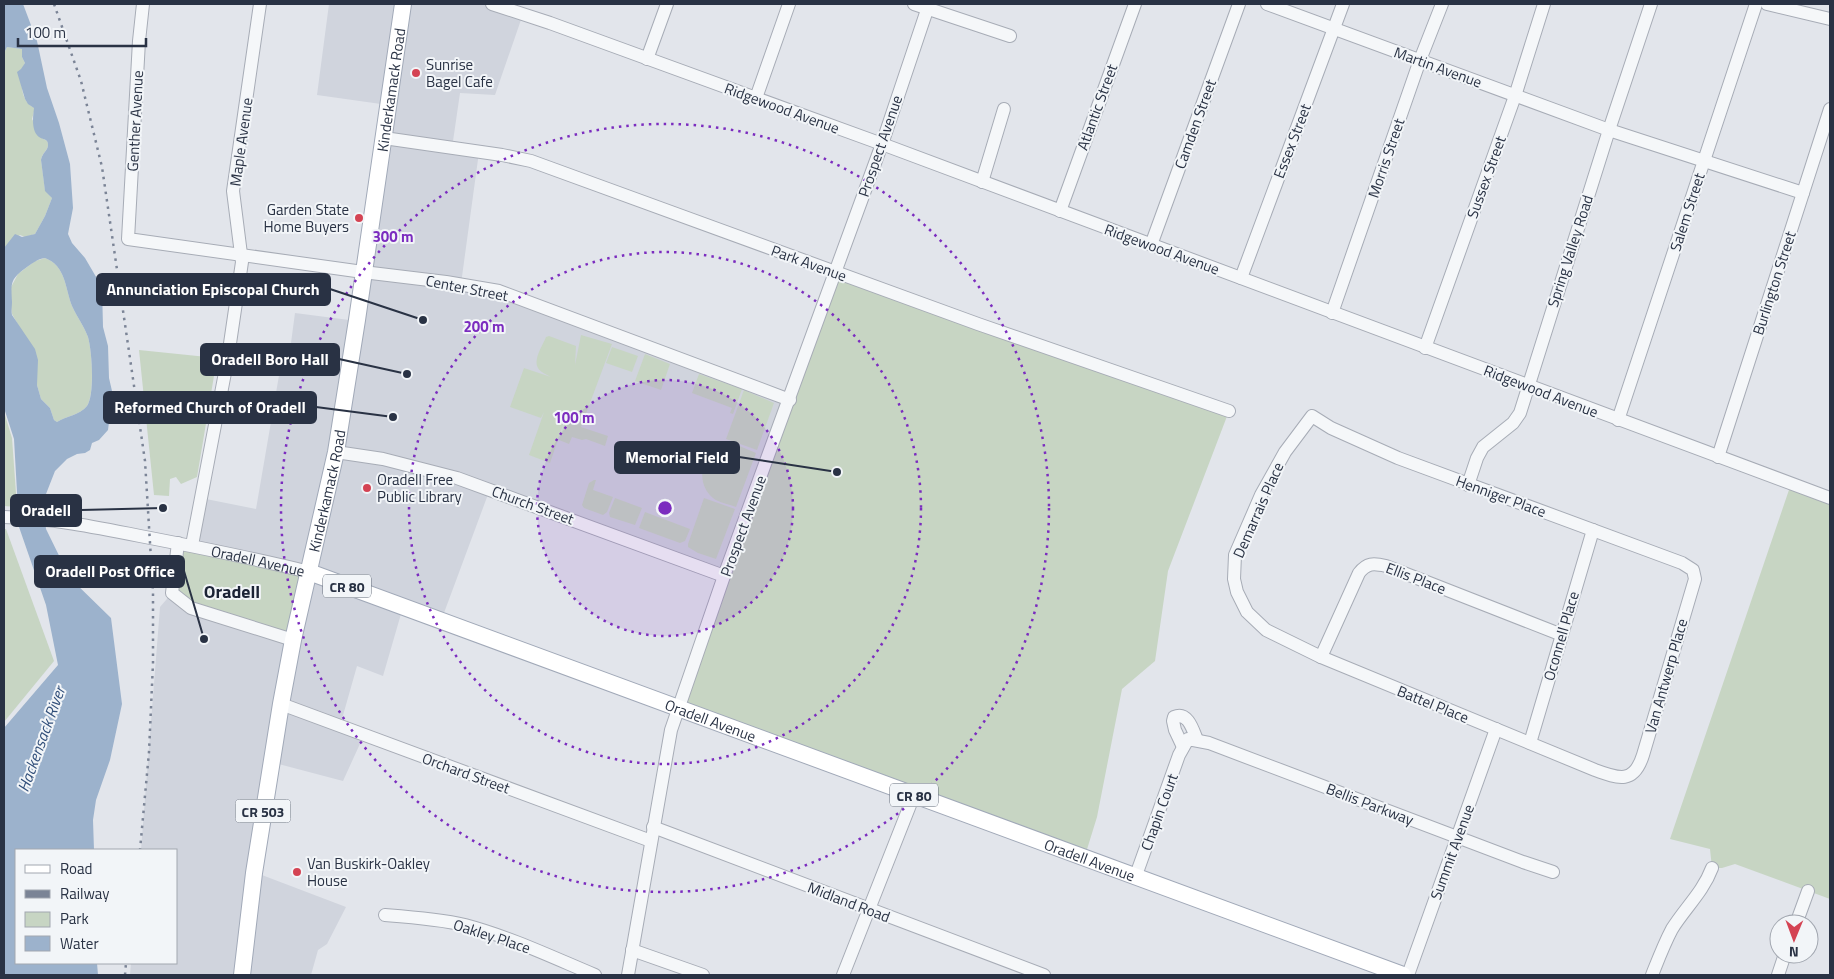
<svg xmlns="http://www.w3.org/2000/svg" width="1834" height="979" font-family="'Titillium Web',sans-serif">
<style>
.built{fill:#d0d4dd}
.green{fill:#c7d5c3}
.water{fill:#9cb2cc;fill-rule:evenodd}
.lines{fill:none;stroke-linecap:round;stroke-linejoin:round}
.minor-casing{stroke:#a7acb6;stroke-width:14}
.major-casing{stroke:#a1a9b8;stroke-width:18}
.minor{stroke:#f5f7f9;stroke-width:12}
.major{stroke:#fff;stroke-width:16}
.rail{stroke:#7b8496;stroke-width:2.5;stroke-dasharray:2.5 5;stroke-linecap:butt}
.ring{fill:none;stroke:#7b2cbf;stroke-width:2.5;stroke-dasharray:2.5 5}
.poi-dot{fill:#d44353;stroke:#f2f5f8;stroke-width:2}
.labels{text-anchor:middle;dominant-baseline:central;stroke-width:4;stroke-linejoin:round;paint-order:stroke}
.shield{fill:#f2f5f8;stroke:#656c7a;stroke-width:1}
.shield-label{font-size:14px;font-weight:bold;fill:#293244}
.poi-label{font-size:15px;fill:#293244;stroke:#f2f5f8;text-anchor:start}
.street-label{font-size:15px;fill:#293244;stroke:#f2f5f8}
.water-label{font-size:16px;font-style:italic;fill:#314f7a;stroke:#f2f5f8}
.quarter-label{font-size:18px;font-weight:bold;fill:#1b2335;stroke:#f2f5f8}
.centre{fill:#7b2cbf;stroke:#f2f5f8;stroke-width:2.5}
.ring-label{font-size:15px;text-anchor:middle;font-weight:bold;fill:#7b2cbf;stroke:#f2f5f8;stroke-width:4;stroke-linejoin:round;paint-order:stroke}
.leader{fill:none;stroke:#293244;stroke-width:2}
.callout-dot{fill:#293244;stroke:#f2f5f8;stroke-width:2}
.callout{fill:#293244;stroke:#293244;stroke-width:2}
.callout-label{font-size:16px;text-anchor:middle;font-weight:bold;fill:#fff}
</style>
<rect width="100%" height="100%" fill="#e2e5eb"/>
<polygon class="built" points="329,4 492,4 523,14 495,95 460,93 452,148 479,152 461,284 499,291 790,400 724,576 490,489 441,621 403,607 383,676 357,666 340,726 364,735 343,781 271,762 254,872 346,907 327,944 318,950 311,975 130,975 131,963 176,963 176,850 141,850 160,607 172,593 192,545 201,498 256,509 282,358 289,358 295,313 357,321 388,105 317,95"/>
<g class="green">
<path d="M7,47L22,49V57L25,63C20,72 20,95 28,103C30,105 32,107 35,108L32,119L42,138L47,141C51,149 42,152 41,160L45,190L52,198L45,216L35,234L25,237L20,235L4,248V53Z"/>
<path d="M45,258C66,266 65,288 72,306C77,317 84,326 88,337C92,351 95,394 87,406C80,415 66,416 57,422L54,420L50,408L41,399L37,385V376L20,328L12,314L11,308L10,289L18,274L35,261Z"/>
<polygon points="835,273 1229,411 1168,571 1155,661 1122,689 1097,817 1084,859 678,709"/>
<path d="M581,335L612,344L581,427L608,436L605,446L586,439L582,440L572,437L569,444L559,440L566,419H565L550,463L529,455L544,412L541,418L510,407L524,368L551,377C547,375 540,372 538,368C533,359 543,345 546,337L549,336L576,346L575,365Z"/>
<polygon points="612,347 638,356 632,372 606,363"/>
<polygon points="139,350 217,358 197,477 181,484 176,477 170,479 169,496 154,495"/>
<polygon points="645,354 670,364 661,390 635,381"/>
<polygon points="699,374 742,389 733,414 730,413 732,408 692,393"/>
<polygon points="744,390 774,403 757,450 726,439"/>
<polygon points="4,412 12,438 17,507 4,506"/>
<path d="M731,445H737L756,453L736,507C729,504 719,503 713,498C692,480 704,447 731,445Z"/>
<polygon points="594,480 596,480 593,490 613,497 607,512 603,515 584,508 582,505 589,483"/>
<polygon points="1791,484 1830,498 1830,899 1735,864 1722,868 1712,868 1710,849 1670,839"/>
<polygon points="615,498 642,508 635,525 610,517 609,513"/>
<polygon points="704,498 735,509 716,559 698,553 688,547 688,544"/>
<polygon points="645,512 690,529 685,541 680,543 639,528"/>
<polygon points="4,529 6,529 54,661 4,722"/>
<polygon points="178,543 309,572 293,640 191,608 172,593"/>
</g>
<path class="water" d="M4,4H23L37,41L47,88L59,123L70,164L73,208L68,234L72,243L85,258L102,287L103,327L108,346L109,378L112,391V399L108,430L99,440L92,443L90,450L85,453L77,454L67,459L55,471L46,494L44,506L46,529L70,578L111,618L122,704L110,760L96,800L93,820L94,850H16V963H97L98,975H4V728L58,665L46,605L19,527L14,439L4,408V248L15,234L22,237L35,234L45,216L52,198L45,191L41,160C42,152 51,149 47,141C45,139 42,139 39,137C31,131 33,117 34,108L28,104L25,99L17,72L21,69L25,63L22,57V49L7,47L4,53ZM45,258C66,266 65,288 72,306C77,317 84,326 88,337C92,351 95,394 87,406C80,415 66,416 57,422L54,420L50,408L41,399L37,385L38,360L35,349L12,315C11,310 12,307 12,302C11,283 10,279 27,267C33,263 37,259 45,258Z"/>
<g class="lines">
<g class="minor-casing">
<g id="minor">
<polyline points="143,4 139,41 128,239 363,272 446,282 499,291 790,400"/>
<polyline points="492,4 550,23 882,144 1830,498"/>
<polyline points="914,4 1010,36"/>
<polyline points="1267,4 1609,130 1803,193"/>
<polyline points="1767,4 1830,19"/>
<polyline points="647,59 667,4"/>
<polyline points="756,98 789,4"/>
<polyline points="384,138 502,155 531,161 978,324 1229,411"/>
<polyline points="982,182 1004,109"/>
<polyline points="1060,211 1135,4"/>
<polyline points="1151,245 1239,4"/>
<polyline points="1241,278 1343,4"/>
<polyline points="1332,313 1420,60 1442,4"/>
<polyline points="1425,348 1515,96 1544,4"/>
<path d="M1312,416L1331,428L1398,458L1682,563L1693,570L1695,579L1643,755C1634,784 1619,779 1595,770L1321,657L1266,630L1247,612L1237,592L1234,579L1235,555L1261,495L1285,452Z"/>
<polyline points="1618,420 1756,4"/>
<polyline points="336,452 383,459 457,478 724,576"/>
<polyline points="1718,457 1830,109"/>
<polyline points="1468,485 1477,458 1483,447 1513,423 1520,413 1609,130 1651,4"/>
<path id="s1" d="M4,517C50,518 95,527 140,536C197,547 253,558 309,572"/>
<polyline points="178,543 172,593 191,608 293,640"/>
<polyline points="192,545 228,357 242,262 233,191 260,4"/>
<path d="M1321,657L1359,573C1367,563 1373,563 1386,566L1562,635"/>
<polyline points="281,704 651,841"/>
<polyline points="1530,743 1593,530"/>
<path d="M1183,747L1175,730L1173,721L1174,717C1188,711 1193,730 1197,740"/>
<polyline points="653,827 1044,975"/>
<polyline points="1135,878 1179,755 1188,739 1209,743 1523,862 1553,872"/>
<path d="M385,915C411,917 439,919 465,925C510,937 552,957 595,975"/>
<polyline points="1796,924 1808,891"/>
<polyline points="632,950 703,975"/>
<polyline points="628,975 671,730 724,576 882,144 929,4"/>
<polyline points="843,975 914,795"/>
<polyline points="1408,975 1496,729"/>
<path d="M1652,975C1658,960 1664,944 1672,929C1685,908 1703,892 1712,868"/>
<polyline points="1778,975 1785,954"/>
</g>
</g>
<g class="major-casing">
<g id="major">
<path id="s2" d="M309,572L1403,975"/>
<path id="s3" d="M242,975L254,873L281,704L293,640L336,452L357,320L403,4"/>
</g>
</g>
<use href="#minor" class="minor"/>
<use href="#major" class="major"/>
<g class="rail">
<polyline points="54,4 81,81 102,167 145,461 153,592 153,663 149,752 140,850"/>
<polyline points="125,975 126,963"/>
</g>
</g>
<circle cx="665" cy="508" r="128" fill="#7b2cbf" fill-opacity=".12"/>
<g class="ring">
<circle cx="665" cy="508" r="128"/>
<circle cx="665" cy="508" r="256"/>
<circle cx="665" cy="508" r="384"/>
</g>
<g class="poi-dot">
<circle cx="416" cy="73" r="5"/>
<circle cx="359" cy="218" r="5"/>
<circle cx="367" cy="488" r="5"/>
<circle cx="297" cy="872" r="5"/>
</g>
<g class="labels">
<g class="shield">
<rect x="323" y="574.5" width="48" height="23" rx="4"/>
<rect x="890" y="783.5" width="48" height="23" rx="4"/>
<rect x="235.5" y="799.5" width="55" height="23" rx="4"/>
</g>
<g class="shield-label">
<text x="347" y="586">CR 80</text>
<text x="914" y="795">CR 80</text>
<text x="263" y="811">CR 503</text>
</g>
<g class="poi-label">
<text x="426" y="64">Sunrise<tspan x="426" dy="17">Bagel Cafe</tspan></text>
<text x="349" y="209" text-anchor="end">Garden State<tspan x="349" dy="17">Home Buyers</tspan></text>
<text x="377" y="479">Oradell Free<tspan x="377" dy="17">Public Library</tspan></text>
<text x="307" y="863">Van Buskirk-Oakley<tspan x="307" dy="17">House</tspan></text>
</g>
<g class="street-label">
<text transform="translate(1438 67) rotate(20)">Martin Avenue</text>
<text stroke="none"><textPath href="#s3" startOffset="898">Kinderkamack Road</textPath></text>
<text transform="translate(1097 107) rotate(-70)">Atlantic Street</text>
<text transform="translate(782 108) rotate(20)">Ridgewood Avenue</text>
<text transform="translate(135 121) rotate(-87)">Genther Avenue</text>
<text transform="translate(1195 124) rotate(-70)">Camden Street</text>
<text transform="translate(1292 141) rotate(-69)">Essex Street</text>
<text transform="translate(241 142) rotate(-82)">Maple Avenue</text>
<text transform="translate(880 146) rotate(-71)">Prospect Avenue</text>
<text transform="translate(1386 158) rotate(-71)">Morris Street</text>
<text transform="translate(1486 177) rotate(-70)">Sussex Street</text>
<text transform="translate(1687 212) rotate(-72)">Salem Street</text>
<text transform="translate(1162 249) rotate(20)">Ridgewood Avenue</text>
<text transform="translate(1570 251) rotate(-72)">Spring Valley Road</text>
<text transform="translate(809 263) rotate(20)">Park Avenue</text>
<text transform="translate(1774 283) rotate(-72)">Burlington Street</text>
<text transform="translate(467 288) rotate(11)">Center Street</text>
<text transform="translate(1541 391) rotate(21)">Ridgewood Avenue</text>
<text stroke="none"><textPath href="#s3" startOffset="492">Kinderkamack Road</textPath></text>
<text transform="translate(1501 496) rotate(20)">Henniger Place</text>
<text transform="translate(533 505) rotate(20)">Church Street</text>
<text transform="translate(1258 510) rotate(-66)">Demarrais Place</text>
<text transform="translate(743 526) rotate(-70)">Prospect Avenue</text>
<text stroke="none"><textPath href="#s1" startOffset="258">Oradell Avenue</textPath></text>
<text transform="translate(1416 578) rotate(21)">Ellis Place</text>
<text transform="translate(1561 636) rotate(-74)">Oconnell Place</text>
<text transform="translate(1666 676) rotate(-74)">Van Antwerp Place</text>
<text transform="translate(1433 704) rotate(22)">Battel Place</text>
<text stroke="none"><textPath href="#s2" startOffset="428">Oradell Avenue</textPath></text>
<text transform="translate(466 773) rotate(20)">Orchard Street</text>
<text transform="translate(1370 804) rotate(21)">Bellis Parkway</text>
<text transform="translate(1159 812) rotate(-70)">Chapin Court</text>
<text transform="translate(1452 852) rotate(-70)">Summit Avenue</text>
<text stroke="none"><textPath href="#s2" startOffset="832">Oradell Avenue</textPath></text>
<text transform="translate(849 902) rotate(21)">Midland Road</text>
<text transform="translate(492 936) rotate(18)">Oakley Place</text>
</g>
<g class="water-label">
<text transform="translate(41 739) rotate(-70)">Hackensack River</text>
</g>
<g class="quarter-label">
<text x="232" y="591">Oradell</text>
</g>
</g>
<circle cx="665" cy="508" r="8" class="centre"/>
<g class="ring-label">
<text x="393" y="242">300 m</text>
<text x="484" y="332">200 m</text>
<text x="574" y="423">100 m</text>
</g>
<path class="leader" d="M423 320L330 289M407 374L339 359M393 417L316 407M837 472L739 457M163 508L81 510M204 639L184 571"/>
<g class="callout-dot">
<circle cx="423" cy="320" r="5"/>
<circle cx="407" cy="374" r="5"/>
<circle cx="393" cy="417" r="5"/>
<circle cx="837" cy="472" r="5"/>
<circle cx="163" cy="508" r="5"/>
<circle cx="204" cy="639" r="5"/>
</g>
<g class="callout">
<rect x="97" y="274" width="233" height="31" rx="5"/>
<rect x="201" y="344" width="138" height="31" rx="5"/>
<rect x="104" y="392" width="212" height="31" rx="5"/>
<rect x="615" y="442" width="124" height="31" rx="5"/>
<rect x="11" y="495" width="70" height="31" rx="5"/>
<rect x="35" y="556" width="149" height="31" rx="5"/>
</g>
<g class="callout-label">
<text x="213" y="295">Annunciation Episcopal Church</text>
<text x="270" y="365">Oradell Boro Hall</text>
<text x="210" y="413">Reformed Church of Oradell</text>
<text x="677" y="463">Memorial Field</text>
<text x="46" y="516">Oradell</text>
<text x="110" y="577">Oradell Post Office</text>
</g>
<rect width="1834" height="979" fill="none" stroke="#293244" stroke-width="10"/>
<rect x="15" y="849" width="162" height="115" fill="#f2f5f8" stroke="#a2a7b0"/>
<rect x="25" y="865" width="25" height="8" fill="#ffffff" stroke="#a2a7b0"/>
<text x="60" y="874" font-size="15" fill="#293244">Road</text>
<rect x="25" y="890" width="25" height="8" fill="#7b8496" stroke="#a2a7b0"/>
<text x="60" y="899" font-size="15" fill="#293244">Railway</text>
<rect x="25" y="912" width="25" height="15" fill="#c7d5c3" stroke="#a2a7b0"/>
<text x="60" y="924" font-size="15" fill="#293244">Park</text>
<rect x="25" y="936" width="25" height="15" fill="#9cb2cc" stroke="#a2a7b0"/>
<text x="60" y="949" font-size="15" fill="#293244">Water</text>
<g transform="translate(1794 939) rotate(181)"><circle r="24" fill="#f2f5f8" stroke="#a2a7b0"/>
<path d="M0-4L9 19L0 12L-9 19Z" fill="#d44353"/>
<text y="-8" font-size="14" font-weight="bold" text-anchor="middle" fill="#293244">N</text>
</g>
<path d="M18 38v8h128v-8" fill="none" stroke="#293244" stroke-width="2.5"/>
<text x="25" y="38" font-size="15" fill="#293244" stroke="#f2f5f8" stroke-width="4" paint-order="stroke">100 m</text>
</svg>
